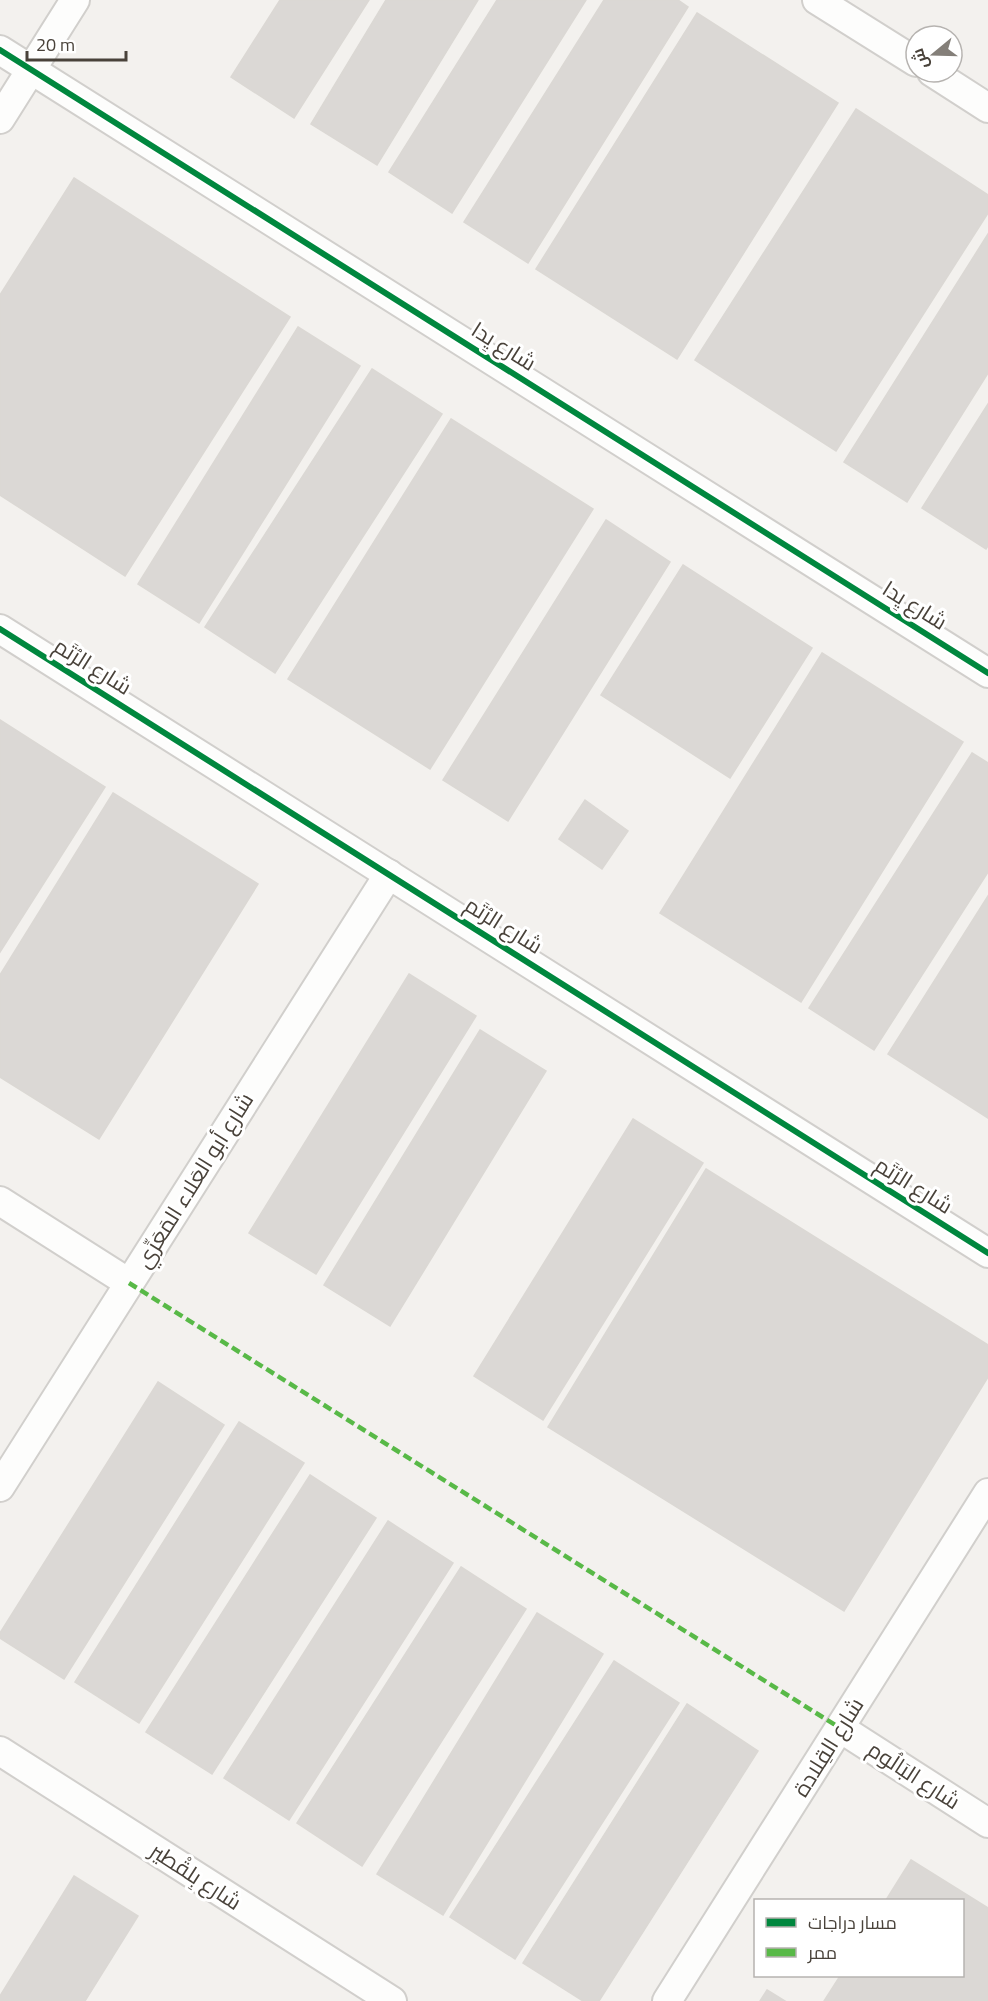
<svg xmlns="http://www.w3.org/2000/svg" width="988" height="2001" font-family="'Titillium Web',Cairo,sans-serif">
<style>
.building{fill:#dbd8d5;stroke:#dbd8d4;stroke-width:1.5}
.lines{fill:none;stroke-linecap:round;stroke-linejoin:round}
.street-casing{stroke:#d1cfcc;stroke-width:32}
.street{stroke:#fdfdfc;stroke-width:28}
.quiet{stroke:#58b947;stroke-width:4.5;stroke-dasharray:9 4.5;stroke-linecap:butt}
.cycleway-casing{stroke:#fff;stroke-width:10}
.cycleway{stroke:#00873e;stroke-width:6}
.labels{text-anchor:middle;dominant-baseline:central;stroke-width:6;stroke-linejoin:round;paint-order:stroke}
.street-label{font-size:22px;fill:#49423a;stroke:#fff}
</style>
<rect width="100%" height="100%" fill="#f3f1ee"/>
<g class="building">
<polygon points="280,0 369,0 294,118 231,77"/>
<polygon points="386,0 478,0 377,165 311,124"/>
<polygon points="497,0 586,0 452,213 389,172"/>
<polygon points="604,0 678,0 688,7 528,263 464,222"/>
<polygon points="697,13 838,103 677,359 536,269"/>
<polygon points="856,109 988,195 988,213 836,451 695,360"/>
<polygon points="74,178 290,317 125,576 0,495 0,295"/>
<polygon points="988,234 988,373 907,502 844,462"/>
<polygon points="298,327 360,366 199,623 138,584"/>
<polygon points="372,369 442,414 275,673 205,627"/>
<polygon points="988,404 988,546 986,549 922,508"/>
<polygon points="451,419 593,509 430,769 288,679"/>
<polygon points="606,520 670,562 508,821 443,780"/>
<polygon points="683,565 812,648 730,778 601,695"/>
<polygon points="822,653 963,742 801,1002 660,913"/>
<polygon points="0,720 105,787 0,952"/>
<polygon points="972,753 988,763 988,872 874,1050 809,1008"/>
<polygon points="113,793 258,884 99,1139 0,1077 0,975"/>
<polygon points="585,800 628,831 602,869 559,839"/>
<polygon points="988,896 988,1118 888,1054"/>
<polygon points="409,974 476,1016 316,1274 249,1233"/>
<polygon points="480,1030 546,1071 390,1326 324,1285"/>
<polygon points="633,1119 703,1163 543,1420 474,1376"/>
<polygon points="706,1169 988,1345 988,1377 844,1611 548,1427"/>
<polygon points="158,1382 224,1425 64,1679 0,1638 0,1633"/>
<polygon points="239,1422 304,1463 139,1723 75,1682"/>
<polygon points="310,1475 376,1518 212,1774 146,1732"/>
<polygon points="388,1521 453,1563 289,1820 224,1778"/>
<polygon points="461,1567 526,1609 362,1866 297,1823"/>
<polygon points="537,1613 603,1654 443,1915 377,1874"/>
<polygon points="614,1661 679,1703 515,1959 450,1917"/>
<polygon points="687,1704 758,1751 599,2001 583,2001 523,1963"/>
<polygon points="911,1860 988,1908 988,2001 824,2001 840,1976 962,1976 962,1900 886,1900"/>
<polygon points="74,1876 138,1916 85,2001 0,2001 0,1996"/>
<polygon points="767,1990 785,2001 760,2001"/>
</g>
<g class="lines">
<g class="street-casing">
<g id="street">
<polyline points="817,0 916,62"/>
<polyline points="0,50 988,673"/>
<polyline points="932,72 988,108"/>
<polyline points="0,119 75,0"/>
<polyline points="0,629 988,1253"/>
<polyline points="0,1201 129,1283"/>
<polyline points="0,1487 389,874"/>
<polyline points="840,1728 988,1823"/>
<polyline points="0,1751 392,2001"/>
<polyline points="667,2001 988,1493"/>
</g>
</g>
<use href="#street" class="street"/>
<polyline class="quiet" points="129,1283 840,1728"/>
<g class="cycleway-casing">
<g id="cycleway">
<polyline points="0,50 988,673"/>
<polyline points="0,629 988,1253"/>
</g>
</g>
<use href="#cycleway" class="cycleway"/>
</g>
<g class="labels">
<g class="street-label">
<text transform="translate(504 346) rotate(32)">شارع يِدا</text>
<text transform="translate(915 605) rotate(32)">شارع يِدا</text>
<text transform="translate(93 666) rotate(32)">شارع الرُتَم</text>
<text transform="translate(504 925) rotate(32)">شارع الرُتَم</text>
<text transform="translate(194 1180) rotate(-58)">شارع أبو العَلاء المَعَرِّي</text>
<text transform="translate(914 1185) rotate(32)">شارع الرُتَم</text>
<text transform="translate(828 1747) rotate(-58)">شارع القِلادة</text>
<text transform="translate(914 1775) rotate(33)">شارع البَالُوم</text>
<text transform="translate(196 1876) rotate(33)">شارع بِلقْطير</text>
</g>
</g>
<rect x="754" y="1899" width="210" height="78" fill="#ffffff" stroke="#b6b3b0" stroke-width="1.5"/>
<rect x="766" y="1918" width="30" height="9" fill="#00873e" stroke="#b6b3b0" stroke-width="1.5"/>
<text x="808" y="1929" font-size="18" fill="#49423a">مسار دراجات</text>
<rect x="766" y="1948" width="30" height="9" fill="#58b947" stroke="#b6b3b0" stroke-width="1.5"/>
<text x="808" y="1959" font-size="18" fill="#49423a">ممر</text>
<g transform="translate(934 54) rotate(251)"><circle r="28" fill="#ffffff" stroke="#b6b3b0" stroke-width="1.5"/>
<path d="M0-4.5L10 22L0 15L-10 22Z" fill="#847f79"/>
<text y="-9" font-size="16" font-weight="bold" text-anchor="middle" fill="#49423a">ش</text>
</g>
<path d="M27 51v9h99v-9" fill="none" stroke="#49423a" stroke-width="3"/>
<text x="36" y="51" font-size="18" fill="#49423a" stroke="#ffffff" stroke-width="4.5" paint-order="stroke">20 m</text>
</svg>
